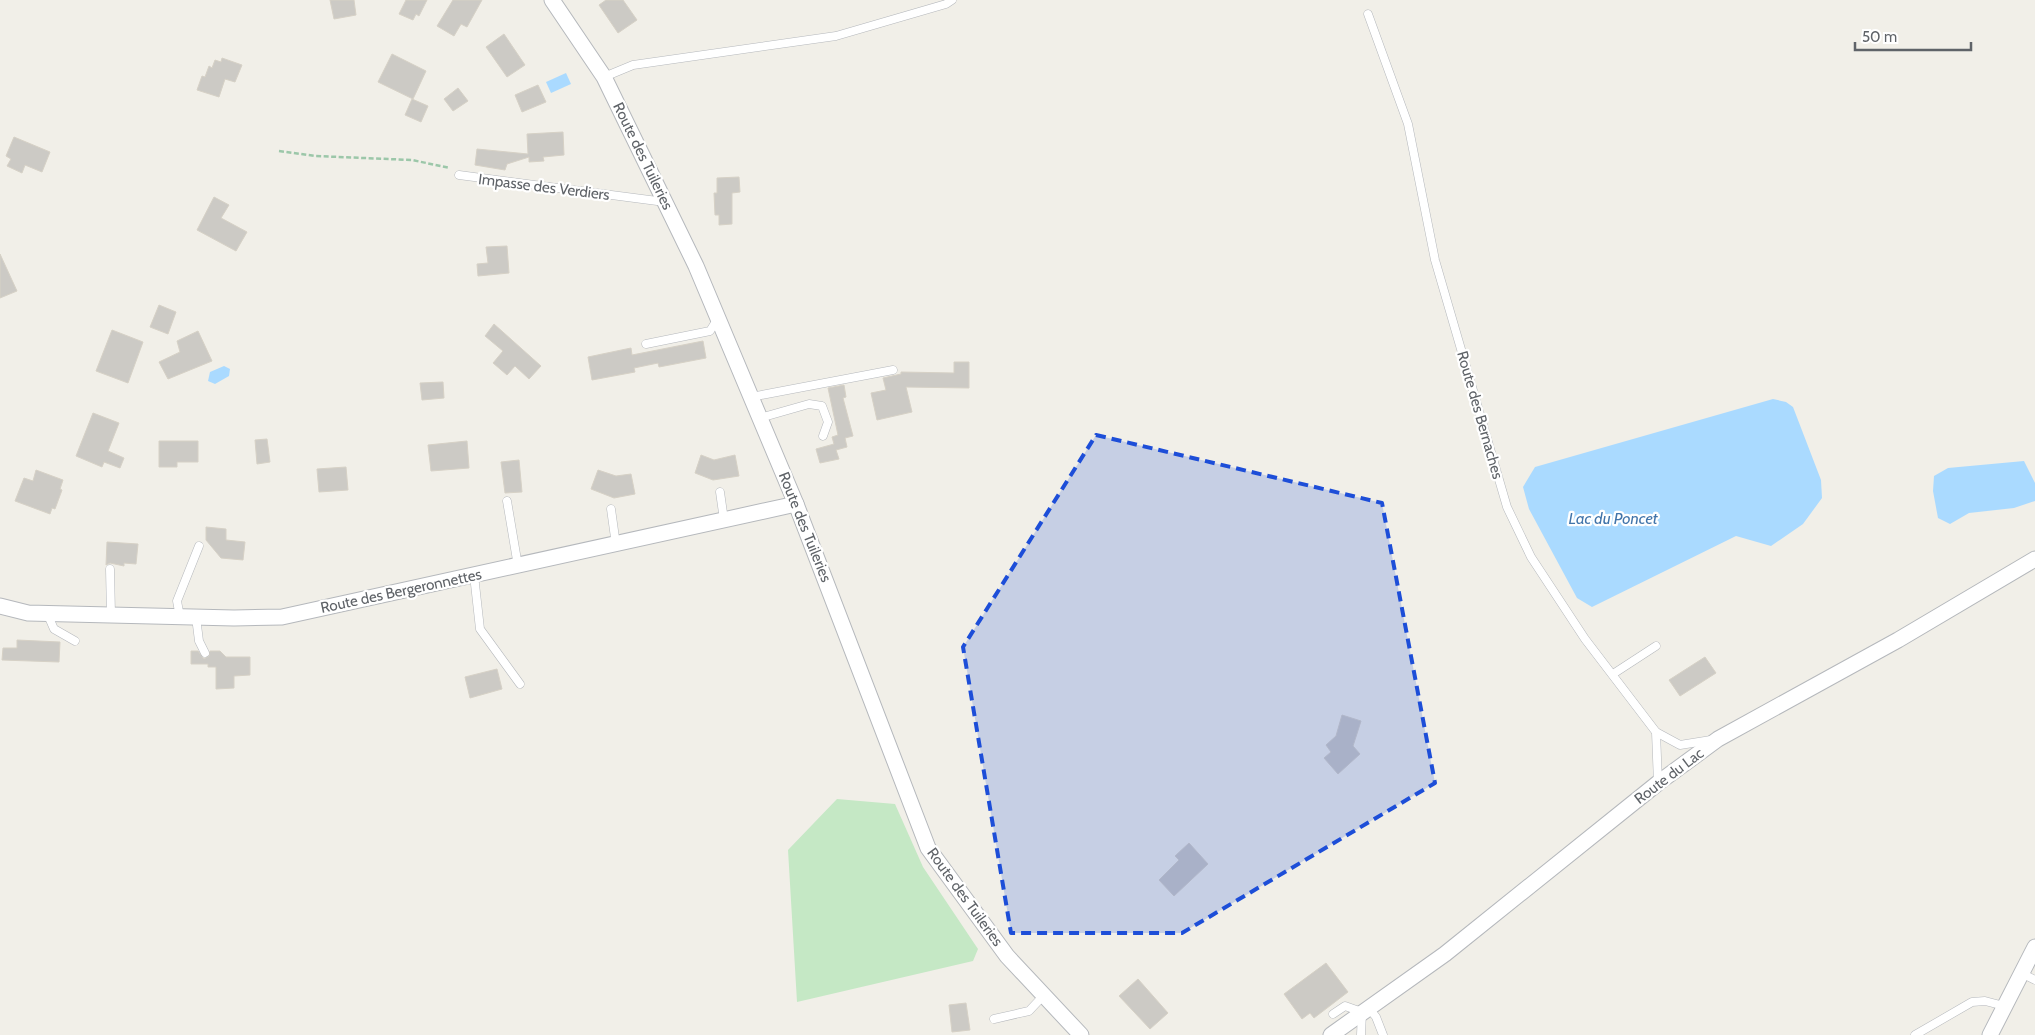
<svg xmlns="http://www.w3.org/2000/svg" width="2035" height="1035" font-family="Cabin,sans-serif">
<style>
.green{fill:#c5e8c5}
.water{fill:#aadaff}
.building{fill:#cccac5;stroke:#d6d1c6}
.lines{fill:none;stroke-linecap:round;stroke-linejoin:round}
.lane-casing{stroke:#b5b8bc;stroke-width:9}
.street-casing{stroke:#b5b8bc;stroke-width:17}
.path{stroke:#9cc7a9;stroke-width:2.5;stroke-dasharray:5 2.5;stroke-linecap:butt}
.lane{stroke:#fff;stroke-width:8}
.street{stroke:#fff;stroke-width:15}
.marked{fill:#1d4ed8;fill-opacity:0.2;stroke:#1d4ed8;stroke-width:4;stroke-dasharray:10 6;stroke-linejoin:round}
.labels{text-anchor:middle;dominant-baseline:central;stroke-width:4.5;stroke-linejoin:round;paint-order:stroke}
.street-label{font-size:15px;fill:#5f6368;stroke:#fff}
.water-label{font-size:16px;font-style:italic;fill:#4174aa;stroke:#fff}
</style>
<rect width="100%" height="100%" fill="#f1efe8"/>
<polygon class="green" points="837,799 895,804 923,867 978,949 973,961 797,1002 788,850"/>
<g class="water">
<polygon points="566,73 571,84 551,93 546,82"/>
<polygon points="224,366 230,369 229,376 215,384 208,381 210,372"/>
<polygon points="1773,399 1786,402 1793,407 1821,480 1822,498 1803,524 1771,546 1736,536 1592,607 1577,598 1529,509 1523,487 1535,467"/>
<polygon points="2024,461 2035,483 2035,501 2014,508 1969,513 1950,524 1938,518 1933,491 1934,476 1948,468"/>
</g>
<g class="building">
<polygon points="330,0 354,0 356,15 334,19"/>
<polygon points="406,0 427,0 419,16 416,14 413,20 399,14"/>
<polygon points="453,0 482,0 467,27 461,24 454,36 437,26"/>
<polygon points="606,0 623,0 637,20 618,33 599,5"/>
<polygon points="504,34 525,65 507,77 486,47"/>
<polygon points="392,54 426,71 413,99 378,82"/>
<polygon points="222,58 242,65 235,82 225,79 219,97 197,90 202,76 205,77 209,66 212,68 215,60 221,62"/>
<polygon points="538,85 546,102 522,112 515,95"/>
<polygon points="458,88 468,101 453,111 444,99"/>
<polygon points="412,99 428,106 421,122 405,115"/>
<polygon points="563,132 564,155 543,157 544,161 529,162 529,157 507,164 505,170 475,165 477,149 528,154 527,134"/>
<polygon points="14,137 50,152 42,172 25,165 22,173 7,166 11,159 6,156"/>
<polygon points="739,177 740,192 732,193 732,224 719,225 719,215 715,215 714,193 717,193 717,178"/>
<polygon points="214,197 229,205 221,218 247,232 236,251 197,230"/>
<polygon points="507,246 509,273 478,276 477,264 488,263 486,247"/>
<polygon points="0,254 17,291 0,298"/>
<polygon points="159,305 176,312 168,334 150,327"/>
<polygon points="494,324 541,366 529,379 515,366 507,375 493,363 503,351 485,336"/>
<polygon points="112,330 143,342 128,383 96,371"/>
<polygon points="198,331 212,361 168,379 159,362 180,352 177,341"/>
<polygon points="703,341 706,358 659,367 658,363 634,368 635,372 592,380 588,357 631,348 632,355"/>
<polygon points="954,362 969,362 969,388 906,387 912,412 877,420 871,393 886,390 883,378 901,374 901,372 954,373"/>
<polygon points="443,382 444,398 422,400 420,383"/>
<polygon points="844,385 846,397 843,398 853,436 845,438 847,447 836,450 839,459 820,463 816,449 834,444 832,437 838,435 828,388"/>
<polygon points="93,413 119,423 108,451 124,458 120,468 104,462 102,467 76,456"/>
<polygon points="267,439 270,462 257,464 255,440"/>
<polygon points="159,441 198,441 198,462 177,462 177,467 159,467"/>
<polygon points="467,441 469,468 431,471 428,445"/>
<polygon points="701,455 714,460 735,455 739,476 713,480 695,473"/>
<polygon points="519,460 522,492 505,493 501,462"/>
<polygon points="346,467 348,490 319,492 317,469"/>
<polygon points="36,470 63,480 60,489 62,490 55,509 52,508 50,514 15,501 24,478 33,481"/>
<polygon points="598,470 616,476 631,474 635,494 614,498 591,489"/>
<polygon points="206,527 226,529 226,540 245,542 243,560 221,558 206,540"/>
<polygon points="107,542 138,544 136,564 124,563 124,566 110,563 106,565"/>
<polygon points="17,640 60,642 59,662 2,660 3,648 17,648"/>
<polygon points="191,651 198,651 204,659 209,656 210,651 220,651 226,657 250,657 250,675 234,676 234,688 216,689 216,667 208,667 208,664 191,664"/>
<polygon points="1705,657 1716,673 1680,696 1669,680"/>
<polygon points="497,669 502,689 470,698 465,677"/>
<polygon points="1342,715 1361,721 1353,746 1360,754 1338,774 1324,758 1331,752 1326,745 1336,736"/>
<polygon points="1189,843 1208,864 1174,896 1159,880 1179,860 1175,856"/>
<polygon points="1326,963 1348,992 1314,1018 1310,1013 1302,1019 1284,994"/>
<polygon points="1138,979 1168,1013 1150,1029 1119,996"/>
<polygon points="966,1003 970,1030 952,1032 949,1005"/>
</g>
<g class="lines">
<g class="lane-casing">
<g id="lane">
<polyline points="1368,14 1408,124 1435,260 1507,507 1531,557 1585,639 1656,732 1658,783"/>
<polyline points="604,77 633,65 836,36 946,4 952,0"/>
<polyline points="459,175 665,202"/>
<polyline points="646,344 710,331 718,318"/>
<polyline points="751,397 893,370"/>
<polyline points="760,418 809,404 822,406 828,422 823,436"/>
<polyline points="720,492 724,520"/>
<polyline points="507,501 518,566"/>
<polyline points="611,509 616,545"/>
<polyline points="110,569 111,615"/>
<polyline points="474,575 480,629 520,684"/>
<polyline points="47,613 54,629 75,641"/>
<polyline points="180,617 177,601 199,546"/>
<polyline points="196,617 199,641 205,653"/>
<polyline points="1613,674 1656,646"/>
<polyline points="1656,732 1680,745 1711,740"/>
<polyline points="2021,973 2035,980"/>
<polyline points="1368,1007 1376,1017 1383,1035"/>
<polyline points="1333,1014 1345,1006 1362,1012 1361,1035"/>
<polyline points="994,1019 1029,1011 1044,995"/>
<polyline points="1915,1035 1972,1002 1985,1001 2004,1006"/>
</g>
</g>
<g class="street-casing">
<g id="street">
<polyline points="552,0 604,77 696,266 796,504 928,848 1007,956 1081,1035"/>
<polyline points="0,606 28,613 234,618 282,617 796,504"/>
<polyline points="1331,1035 1445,954 1658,783 1718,739 1898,640 2035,559"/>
<polyline points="1990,1035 2035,947"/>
</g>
</g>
<polyline class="path" points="279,151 316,156 412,160 450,168"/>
<use href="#lane" class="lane"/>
<use href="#street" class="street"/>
</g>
<path class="marked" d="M1096,435L1382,503L1435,783L1182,933H1011L963,647Z"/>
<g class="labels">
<g class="street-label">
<text transform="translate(643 156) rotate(64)">Route des Tuileries</text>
<text transform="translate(544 187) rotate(7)">Impasse des Verdiers</text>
<text transform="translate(1480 415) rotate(74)">Route des Bernaches</text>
<text transform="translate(805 527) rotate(68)">Route des Tuileries</text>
<text transform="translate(401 591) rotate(-12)">Route des Bergeronnettes</text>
<text transform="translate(1669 776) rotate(-37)">Route du Lac</text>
<text transform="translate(965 897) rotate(54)">Route des Tuileries</text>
</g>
<g class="water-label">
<text x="1613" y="518">Lac du Poncet</text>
</g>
</g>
<path d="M1855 42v8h116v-8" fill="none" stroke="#5f6368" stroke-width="2.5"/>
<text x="1862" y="42" font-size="15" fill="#5f6368" stroke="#ffffff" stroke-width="4" paint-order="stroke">50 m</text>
</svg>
